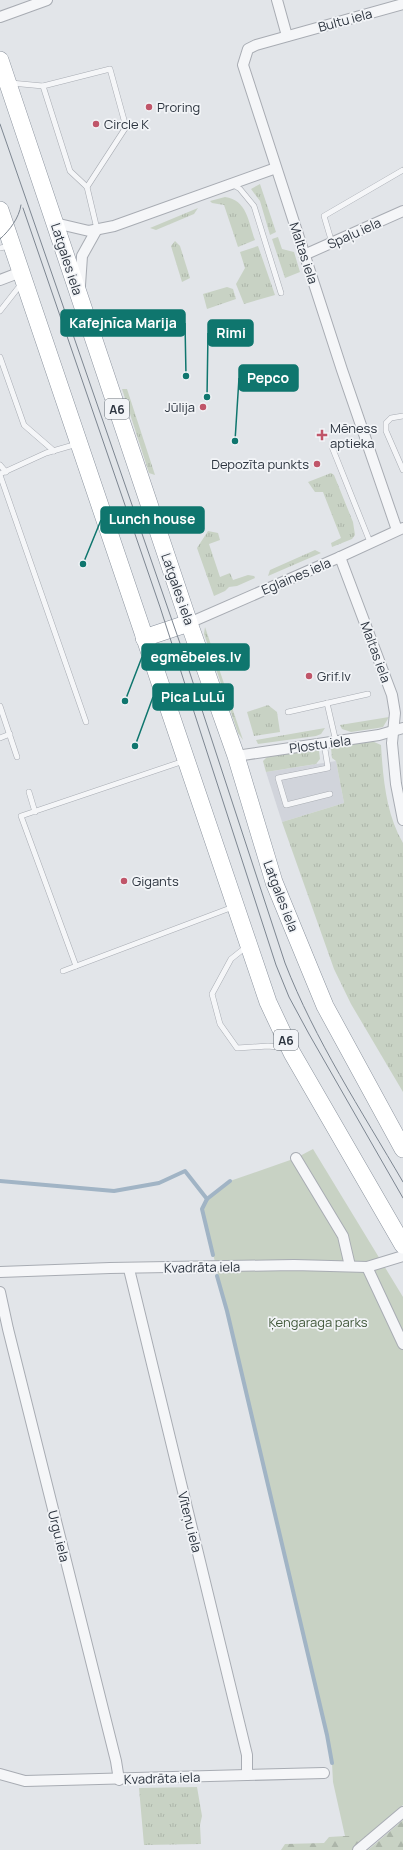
<svg xmlns="http://www.w3.org/2000/svg" width="403" height="1850" font-family="Manrope,sans-serif">
<style>
.built{fill:#d1d4db}
.grass{fill:url(#grass-tufts)}
.forest{fill:url(#forest-firs)}
.green{fill:#c8d2c4}
.lines{fill:none;stroke-linecap:round;stroke-linejoin:round}
.stream{stroke:#a1b4c5;stroke-width:4}
.service-casing{stroke:#a8acb3;stroke-width:6}
.minor-casing{stroke:#a8acb3;stroke-width:12}
.trunk-casing{stroke:#8b939e;stroke-width:18}
.service{stroke:#f5f6f8;stroke-width:5}
.minor{stroke:#f5f6f8;stroke-width:10}
.trunk{stroke:#fff;stroke-width:17}
.tram{stroke:#7d8691;stroke-width:1}
.poi-dot{fill:#c05569;stroke:#f2f4f7;stroke-width:1.5}
.labels{text-anchor:middle;dominant-baseline:central;stroke-width:3.5;stroke-linejoin:round;paint-order:stroke}
.shield{fill:#f2f4f7;stroke:#676e76;stroke-width:1}
.shield-label{font-size:12px;font-weight:bold;fill:#2c343f}
.street-label{font-size:13px;fill:#2c343f;stroke:#f2f4f7}
.poi-label{font-size:13px;fill:#2c343f;stroke:#f2f4f7;text-anchor:start}
.park-label{font-size:13px;fill:#42593b;stroke:#f2f4f7}
.leader{fill:none;stroke:#0f766e;stroke-width:1.5}
.callout-dot{fill:#0f766e;stroke:#f2f4f7;stroke-width:1.5}
.callout{fill:#0f766e;stroke:#0f766e;stroke-width:1.5}
.callout-label{font-size:14px;text-anchor:middle;font-weight:bold;fill:#fff}
</style>
<defs>
<pattern id="grass-tufts" width="24" height="20" patternUnits="userSpaceOnUse"><rect width="24" height="20" fill="#c8d2c4"/><path d="M3 7l-1-3M5 7V3M7 7l1-3M15 17l-1-3M17 17v-4M19 17l1-3" fill="none" stroke="#acb5a9"/></pattern>
<pattern id="forest-firs" width="22" height="20" patternUnits="userSpaceOnUse"><rect width="22" height="20" fill="#c8d2c4"/><path d="M5 1l3.5 6h-7zM16 11l3.5 6h-7z" fill="#acb5a9"/></pattern>
</defs>
<rect width="100%" height="100%" fill="#e2e5e9"/>
<polygon class="built" points="336,761 344,803 282,822 266,772"/>
<g class="grass">
<polygon points="260,184 276,232 270,235 260,201 251,189"/>
<path d="M225,197C247,200 248,221 255,240L238,247L224,205L212,203L210,201Z"/>
<polygon points="198,208 194,214 156,230 150,228"/>
<polygon points="278,237 282,249 294,252 300,272 285,278 272,239"/>
<polygon points="175,241 180,246 190,278 182,282 171,246"/>
<polygon points="258,246 275,295 244,304 236,284 245,268 240,252"/>
<polygon points="227,287 233,289 236,299 207,309 203,294"/>
<polygon points="122,389 127,389 155,475 149,473"/>
<polygon points="331,473 334,475 353,522 355,535 352,539 332,547 331,543 341,538 323,492 315,492 308,482"/>
<polygon points="208,531 218,533 220,540 209,544 220,577 230,573 233,580 248,575 254,576 255,578 237,586 229,587 225,591 214,596 197,548"/>
<polygon points="315,550 321,553 268,576 270,570"/>
<polygon points="205,627 243,740 238,733 204,634"/>
<polygon points="268,705 277,712 280,732 254,736 247,712"/>
<polygon points="389,717 383,727 378,728 351,732 342,729 340,725"/>
<polygon points="325,728 321,734 316,736 258,744 256,740"/>
<path d="M372,741L381,745C383,778 386,814 403,843V1092L351,1004L334,969L282,822L344,803L336,761L332,758L331,748L336,745Z"/>
<polygon points="313,750 319,751 320,759 316,764 266,772 263,761 267,757"/>
<polygon points="197,1787 202,1816 200,1825 201,1844 144,1845 139,1788"/>
</g>
<g class="forest">
<polygon points="384,1791 403,1808 352,1850 281,1850 285,1844 324,1843 329,1837 345,1836 351,1822"/>
<polygon points="403,1820 403,1850 368,1850"/>
</g>
<polygon class="green" points="313,1149 403,1297 403,1805 371,1836 345,1836 333,1782 332,1763 327,1735 227,1311 202,1209 207,1199 230,1181 296,1158"/>
<g class="lines">
<g class="stream">
<polyline points="0,1181 114,1191 159,1183 185,1171 207,1199 230,1181"/>
<polyline points="207,1199 202,1209 213,1255"/>
<polyline points="217,1276 227,1311 327,1735 332,1763"/>
</g>
<g class="service-casing">
<g id="service">
<polyline points="11,83 43,86 110,69 126,127 87,187"/>
<polyline points="43,86 70,171 87,187 97,229"/>
<polyline points="232,184 240,189 254,206 281,293"/>
<polyline points="332,243 324,216 403,170"/>
<polyline points="0,248 9,246"/>
<polyline points="0,311 22,283"/>
<polyline points="0,357 24,425 54,451"/>
<polyline points="403,416 391,418 386,423 386,431 403,470"/>
<polyline points="332,447 370,542"/>
<polyline points="0,465 6,472"/>
<polyline points="0,474 46,453 77,444"/>
<polyline points="0,475 86,722"/>
<polyline points="327,703 336,742"/>
<polyline points="0,706 17,757"/>
<polyline points="288,712 368,694"/>
<polyline points="0,738 10,734"/>
<polyline points="324,743 328,768 278,778 286,805 330,794"/>
<polyline points="29,792 35,812"/>
<polyline points="246,947 231,959 212,994 220,1024 237,1048 268,1046 286,1048"/>
<polyline points="76,966 21,816 184,761"/>
<polyline points="63,971 233,907"/>
</g>
</g>
<g class="minor-casing">
<g id="minor">
<polyline points="277,0 287,36"/>
<polyline points="0,17 47,0"/>
<polyline points="55,223 89,231 114,226 276,168"/>
<polyline points="304,255 403,211"/>
<polyline points="0,280 21,272"/>
<polyline points="80,285 82,256 97,229"/>
<polyline points="397,530 342,370 243,65 248,49 256,45 403,4"/>
<polyline points="340,557 392,695 395,713 392,743 396,784 403,820"/>
<polyline points="189,623 340,557 403,528"/>
<polyline points="236,756 379,735 403,728"/>
<polyline points="296,1158 343,1236 350,1266"/>
<polyline points="367,1267 403,1344"/>
<polyline points="129,1269 247,1755 247,1775"/>
<polyline points="0,1272 110,1268 294,1265 367,1267 403,1256"/>
<polyline points="0,1292 8,1329 116,1761 119,1780"/>
<polyline points="0,1774 25,1781 324,1773"/>
<polyline points="358,1850 403,1812"/>
</g>
</g>
<g class="trunk-casing">
<g id="trunk">
<polyline points="0,60 189,623 236,756 274,882 325,1006 403,1149"/>
<polyline points="0,210 268,1002 292,1053 403,1245"/>
<polyline points="144,638 189,623"/>
</g>
</g>
<use href="#service" class="service"/>
<use href="#minor" class="minor"/>
<use href="#trunk" class="trunk"/>
<g class="tram">
<path d="M0,124L183,652L285,963C315,1040 361,1110 403,1182"/>
<polyline points="23,208 160,607 276,965 289,997 309,1034 403,1198"/>
<path d="M0,239C10,230 19,218 21,205"/>
</g>
</g>
<g class="poi-dot">
<circle cx="149" cy="107" r="4"/>
<circle cx="96" cy="124" r="4"/>
<circle cx="203" cy="407" r="4"/>
<path d="M320 429h4v4h4v4h-4v4h-4v-4h-4v-4h4z"/>
<circle cx="317" cy="464" r="4"/>
<circle cx="309" cy="676" r="4"/>
<circle cx="124" cy="881" r="4"/>
</g>
<g class="labels">
<g class="shield">
<rect x="105" y="399" width="24" height="20" rx="3"/>
<rect x="274" y="1030" width="24" height="20" rx="3"/>
</g>
<g class="shield-label">
<text x="117" y="409">A6</text>
<text x="286" y="1040">A6</text>
</g>
<g class="street-label">
<text transform="translate(345 20) rotate(-15)">Bultu iela</text>
<text transform="translate(354 233) rotate(-24)">Spaļu iela</text>
<text transform="translate(304 253) rotate(72)">Maltas iela</text>
<text transform="translate(67 259) rotate(72)">Latgales iela</text>
<text transform="translate(296 576) rotate(-23)">Eglaines iela</text>
<text transform="translate(178 589) rotate(71)">Latgales iela</text>
<text transform="translate(376 652) rotate(70)">Maltas iela</text>
<text transform="translate(320 744) rotate(-8)">Plostu iela</text>
<text transform="translate(281 896) rotate(69)">Latgales iela</text>
<text transform="translate(202 1267) rotate(-1)">Kvadrāta iela</text>
<text transform="translate(190 1522) rotate(76)">Vīteņu iela</text>
<text transform="translate(59 1536) rotate(76)">Urgu iela</text>
<text transform="translate(162 1778) rotate(-2)">Kvadrāta iela</text>
</g>
<g class="poi-label">
<text x="157" y="107">Proring</text>
<text x="104" y="124">Circle K</text>
<text x="195" y="407" text-anchor="end">Jūlija</text>
<text x="330" y="428">Mēness<tspan x="330" dy="15">aptieka</tspan></text>
<text x="309" y="464" text-anchor="end">Depozīta punkts</text>
<text x="317" y="676">Grif.lv</text>
<text x="132" y="881">Gigants</text>
</g>
<g class="park-label">
<text x="318" y="1322">Ķengaraga parks</text>
</g>
</g>
<path class="leader" d="M186 376L185 323M207 397L208 333M235 441L239 378M83 564L101 520M125 701L142 657M135 746L153 697"/>
<g class="callout-dot">
<circle cx="186" cy="376" r="4"/>
<circle cx="207" cy="397" r="4"/>
<circle cx="235" cy="441" r="4"/>
<circle cx="83" cy="564" r="4"/>
<circle cx="125" cy="701" r="4"/>
<circle cx="135" cy="746" r="4"/>
</g>
<g class="callout">
<rect x="61" y="310" width="124" height="26" rx="4"/>
<rect x="208" y="320" width="45" height="26" rx="4"/>
<rect x="239" y="365" width="59" height="26" rx="4"/>
<rect x="101" y="507" width="103" height="26" rx="4"/>
<rect x="142" y="644" width="107" height="26" rx="4"/>
<rect x="153" y="684" width="80" height="26" rx="4"/>
</g>
<g class="callout-label">
<text x="123" y="328">Kafejnīca Marija</text>
<text x="231" y="338">Rimi</text>
<text x="268" y="383">Pepco</text>
<text x="152" y="524">Lunch house</text>
<text x="196" y="662">egmēbeles.lv</text>
<text x="193" y="702">Pica LuLū</text>
</g>
</svg>
